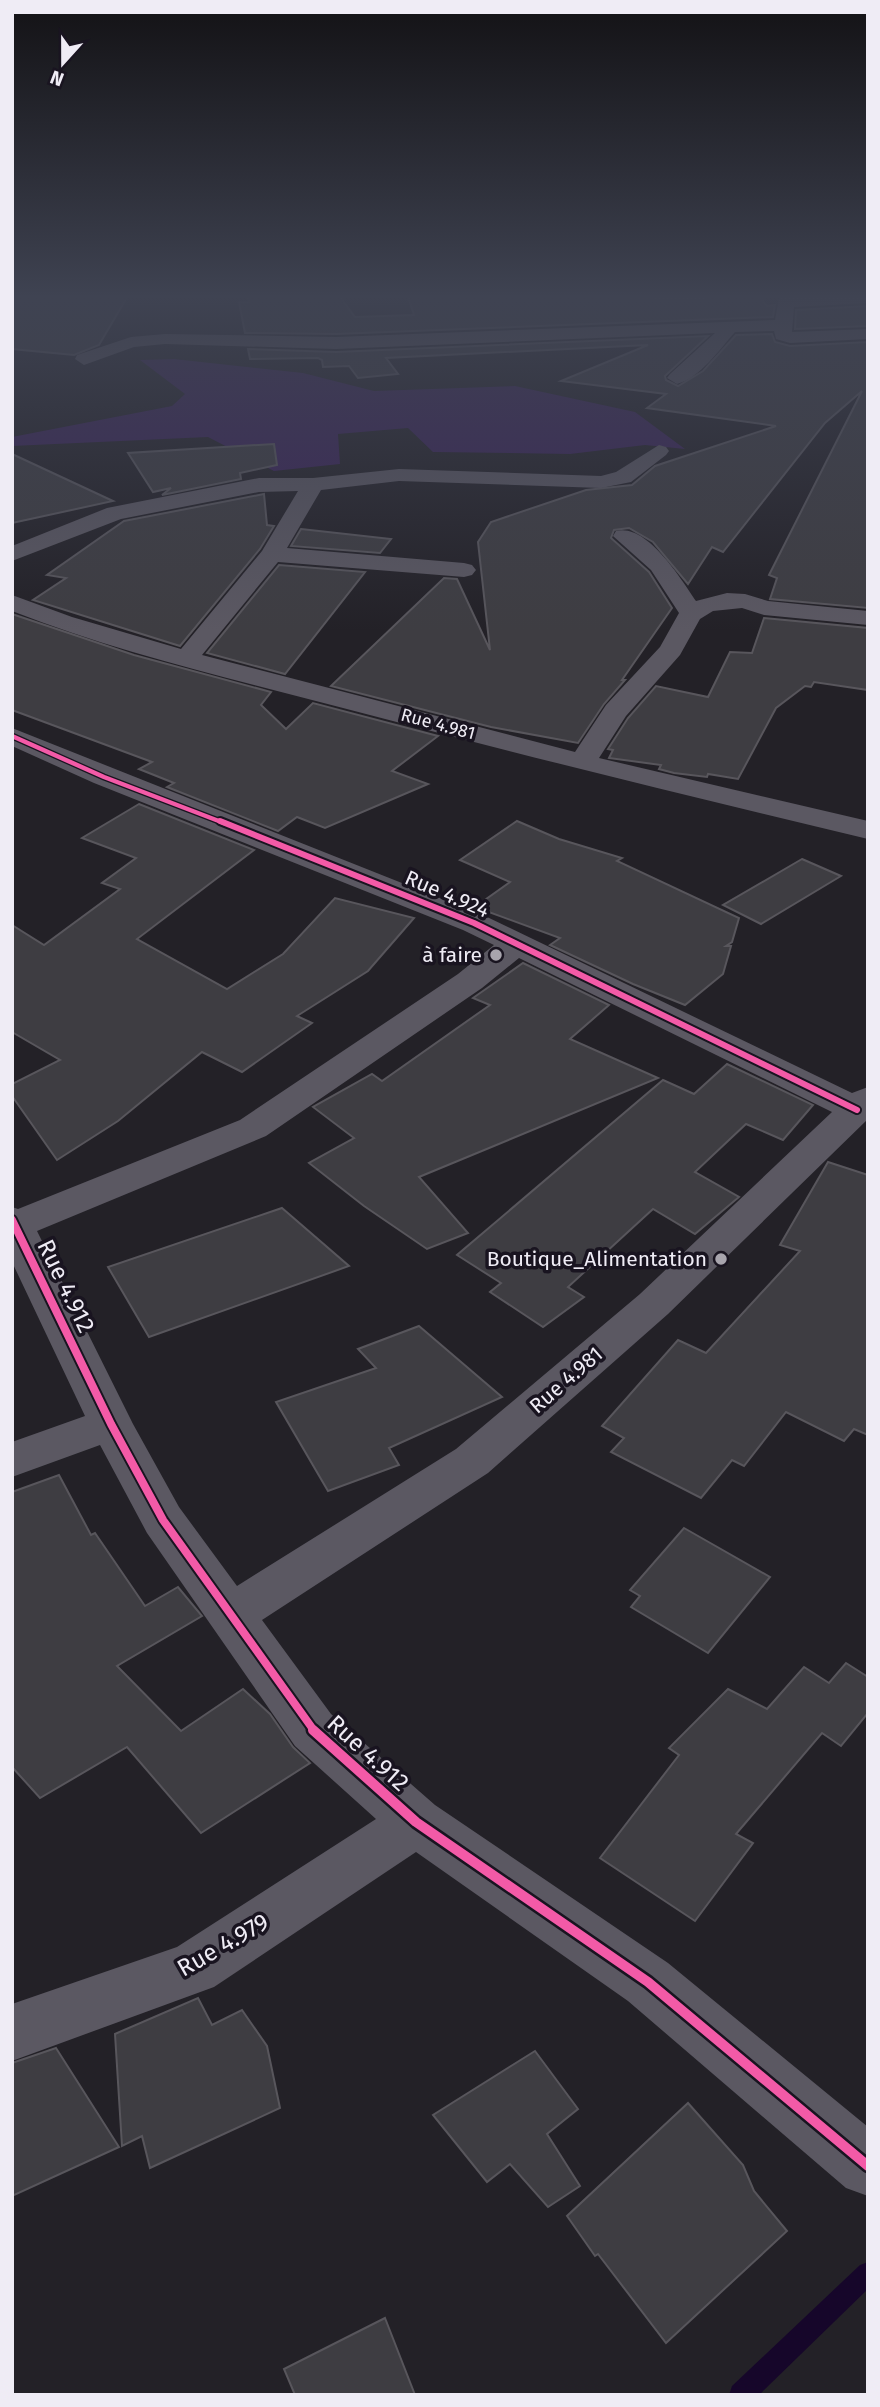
<svg xmlns="http://www.w3.org/2000/svg" width="880" height="2407" font-family="'Fira Sans',sans-serif">
<style>
.green{fill:#3a2259}
.lines{fill:none;stroke-linecap:round;stroke-linejoin:round}
.stream{fill:#16062a;fill-rule:evenodd}
.building{fill:#3e3d42;stroke:#58565c;stroke-width:2}
.minor{fill:#5b5862;fill-rule:evenodd}
.cycleway-far3-casing{stroke:#191420;stroke-width:7}
.cycleway-far2-casing{stroke:#191420;stroke-width:10}
.cycleway-far1-casing{stroke:#191420;stroke-width:12}
.cycleway-casing{stroke:#191420;stroke-width:15}
.cycleway-far3{stroke:#f35aa7;stroke-width:4.5}
.cycleway-far2{stroke:#f35aa7;stroke-width:6}
.cycleway-far1{stroke:#f35aa7;stroke-width:8}
.cycleway{stroke:#f35aa7;stroke-width:10}
.poi-dot{fill:#a8a5ad;stroke:#191420;stroke-width:2.5}
.labels{text-anchor:middle;dominant-baseline:central;stroke-width:7;stroke-linejoin:round;paint-order:stroke}
.far-street-label{font-size:18px;fill:#efecf5;stroke:#191420}
.street-label{font-size:21px;fill:#efecf5;stroke:#191420}
.poi-label{font-size:21px;fill:#efecf5;stroke:#191420;text-anchor:end}
.near-street-label{font-size:24px;fill:#efecf5;stroke:#191420}
</style>
<rect width="100%" height="100%" fill="#232127"/>
<polygon class="green" points="174,359 303,373 374,391 515,386 635,412 685,449 645,445 570,454 433,452 408,428 338,434 340,464 274,471 208,437 12,446 12,437 172,406 185,394 140,360"/>
<g class="lines">
<polygon class="stream" points="868,2262 868,2289 759,2395 729,2395 732,2386 860,2265"/>
</g>
<g class="building">
<polygon points="12,294 129,294 99,345 74,355 12,349"/>
<polygon points="247,294 338,294 355,317 414,315 407,294 604,294 607,297 704,298 700,294 758,294 767,306 775,305 773,317 336,334 245,333 239,302 249,302"/>
<polygon points="868,306 868,326 795,329 796,310"/>
<polygon points="772,334 775,342 790,346 868,342 868,608 770,599 777,578 769,575 862,391 825,423 723,552 712,547 688,584 653,542 629,528 614,530 611,538 649,572 672,608 622,680 625,680 604,704 578,743 491,727 331,686 444,578 457,579 490,650 478,542 491,522 586,490 632,485 655,466 776,426 647,408 666,394 561,381 648,345 386,358 398,374 358,378 349,366 323,367 322,360 318,358 250,359 248,349 336,352 708,336 665,376 666,380 678,386 703,371 736,335"/>
<polygon points="274,444 277,465 240,473 241,479 162,495 171,488 153,492 128,453"/>
<polygon points="12,454 113,501 12,523"/>
<polygon points="264,494 267,525 274,526 260,549 180,646 33,600 66,578 47,575 124,521"/>
<polygon points="301,529 391,539 380,553 291,546"/>
<polygon points="279,565 365,572 285,674 207,653"/>
<polygon points="12,614 134,655 271,692 261,705 286,729 313,703 438,736 392,771 428,784 325,828 297,817 278,831 167,787 174,783 139,769 152,762 12,710"/>
<polygon points="764,618 868,628 868,690 814,682 811,687 805,686 776,708 738,779 708,774 707,777 674,773 659,769 661,765 609,758 613,750 608,749 628,718 656,686 708,697 730,652 752,653"/>
<polygon points="139,804 254,850 137,939 227,989 283,954 335,898 414,918 368,971 297,1016 312,1023 242,1072 202,1052 118,1121 57,1160 12,1096 12,1084 60,1060 12,1032 12,925 44,945 120,889 102,883 136,858 82,838"/>
<polygon points="517,821 559,839 622,858 617,861 739,918 732,942 726,946 731,946 723,974 685,1005 633,984 550,945 560,938 475,907 510,882 460,860"/>
<polygon points="802,859 841,876 761,924 723,905"/>
<polygon points="523,963 609,1005 570,1039 658,1078 419,1177 468,1233 427,1249 364,1206 309,1163 354,1138 313,1107 372,1074 382,1081 490,1005 473,998"/>
<polygon points="727,1064 813,1105 783,1140 746,1124 695,1172 739,1197 695,1234 653,1209 568,1287 584,1297 543,1327 490,1292 501,1283 457,1255 663,1080 694,1094"/>
<polygon points="828,1162 868,1175 868,1435 854,1429 844,1441 786,1412 744,1466 732,1460 701,1498 611,1452 624,1438 602,1426 678,1340 706,1353 800,1251 780,1245"/>
<polygon points="282,1208 349,1266 149,1337 108,1267"/>
<polygon points="419,1326 502,1397 389,1448 399,1465 328,1491 276,1402 376,1368 358,1349"/>
<polygon points="59,1475 91,1535 95,1533 145,1606 178,1587 202,1616 117,1666 181,1731 243,1689 270,1714 293,1747 310,1763 201,1833 127,1747 40,1798 12,1767 12,1492"/>
<polygon points="684,1528 770,1577 708,1653 631,1607 640,1596 630,1590"/>
<polygon points="846,1663 868,1677 868,1713 841,1746 822,1733 736,1834 753,1843 695,1921 600,1858 679,1755 669,1748 728,1689 767,1709 804,1667 829,1683"/>
<polygon points="198,1998 212,2025 242,2010 267,2046 280,2108 150,2168 142,2136 122,2146 115,2034"/>
<polygon points="56,2048 119,2147 12,2196 12,2063"/>
<polygon points="535,2051 578,2109 547,2134 580,2186 548,2207 510,2164 487,2182 433,2115"/>
<polygon points="688,2103 743,2165 754,2191 787,2231 666,2343 598,2254 595,2256 567,2216"/>
<polygon points="385,2318 415,2395 295,2395 284,2369"/>
</g>
<g class="lines">
<g class="minor">
<path d="M868,294V303L794,307L792,332L868,329V339L790,343L776,339L774,331L735,332C720,349 700,378 677,384L667,378L670,374L715,333L336,349L165,344L134,347L84,365L75,359L77,355L131,337L165,334L336,337L775,320L779,298Z"/>
<path d="M659,445L666,447L669,451L666,455L631,482L601,488L399,481L321,490L287,548L464,563L472,565L476,570L472,575L464,577L278,562L202,655L575,752L606,705L660,647L679,613L651,570L613,536L616,531C647,523 681,579 696,601L727,593L745,594L768,601L868,611V625L764,615L742,608L713,611L700,619L680,655L626,716L599,758L868,821V839C692,797 517,754 343,708C232,679 119,653 12,611V595L72,617L181,649L262,551L298,491L259,492L121,519L12,561V546L107,508L259,478H313L399,469L601,476L616,472Z"/>
<path d="M12,728L485,916L852,1093L868,1087V1119L668,1314L488,1473L262,1620L331,1714L435,1805L668,1963L868,2127V2196L846,2188L628,2001L416,1852L214,1987L12,2061V2004L177,1947L376,1819L295,1746L147,1533L100,1445L12,1477V1442L85,1416L12,1262V1207L18,1209L240,1120L458,974L494,945L463,930L94,783L12,746ZM519,958L832,1112L640,1294L456,1449L237,1586L179,1507L133,1424L37,1231L266,1136L482,988Z"/>
</g>
<g class="cycleway-far3-casing">
<polyline id="cycleway-far3" points="12,736 104,777 224,823"/>
</g>
<g class="cycleway-far2-casing">
<polyline id="cycleway-far2" points="220,821 474,923 857,1110"/>
</g>
<g class="cycleway-far1-casing">
<polyline id="cycleway-far1" points="12,1220 111,1424 163,1520 315,1732"/>
</g>
<g class="cycleway-casing">
<polyline id="cycleway" points="313,1730 416,1822 648,1982 868,2166"/>
</g>
<use href="#cycleway-far3" class="cycleway-far3"/>
<use href="#cycleway-far2" class="cycleway-far2"/>
<use href="#cycleway-far1" class="cycleway-far1"/>
<use href="#cycleway" class="cycleway"/>
</g>
<linearGradient id="sky" x2="0" y2="1"><stop stop-color="#131215"/><stop offset="0.47" stop-color="#3f4352"/><stop offset="1" stop-color="#3f4352" stop-opacity="0"/></linearGradient>
<rect width="880" height="631" fill="url(#sky)"/>
<g class="poi-dot">
<circle cx="496" cy="955" r="7"/>
<circle cx="721" cy="1259" r="7"/>
</g>
<g class="labels">
<g class="far-street-label">
<text transform="translate(438 724) rotate(15)">Rue 4.981</text>
</g>
<g class="street-label">
<text transform="translate(447 894) rotate(23)">Rue 4.924</text>
<text transform="translate(566 1380) rotate(-41)">Rue 4.981</text>
</g>
<g class="poi-label">
<text x="482" y="955">à faire</text>
<text x="707" y="1259">Boutique_Alimentation</text>
</g>
<g class="near-street-label">
<text transform="translate(66 1286) rotate(64)">Rue 4.912</text>
<text transform="translate(368 1753) rotate(42)">Rue 4.912</text>
<text transform="translate(223 1945) rotate(-30)">Rue 4.979</text>
</g>
</g>
<rect width="880" height="2407" fill="none" stroke="#efecf5" stroke-width="28"/>
<g transform="translate(63 63) rotate(201)" stroke="#191420" stroke-width="5" paint-order="stroke">
<path d="M0-5L12 26L0 18L-12 26Z" fill="#efecf5"/>
<text y="-10" font-size="19" font-weight="bold" text-anchor="middle" fill="#efecf5">N</text>
</g>
</svg>
